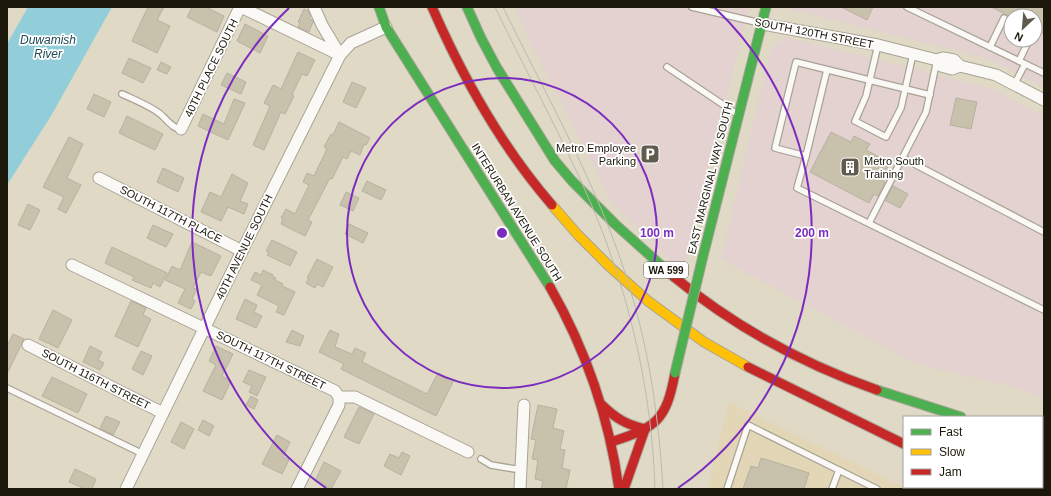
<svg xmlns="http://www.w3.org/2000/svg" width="1051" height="496" font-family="Helvetica,sans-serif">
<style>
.built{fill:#e2d6b7}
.industrial{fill:#e3d2cf;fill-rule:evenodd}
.water{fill:#92ced9}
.building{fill:#c8c1ab;stroke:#b7b1a2}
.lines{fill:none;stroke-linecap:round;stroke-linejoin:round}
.lane-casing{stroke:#a8a394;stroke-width:8}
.street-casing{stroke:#a8a394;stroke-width:13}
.fast-casing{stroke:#a8a394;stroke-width:11}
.slow-casing{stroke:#a8a394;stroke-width:11}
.jam-casing{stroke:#a8a394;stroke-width:11}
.lane{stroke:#faf9f6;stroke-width:5.5}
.street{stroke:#faf9f6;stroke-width:11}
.fast{stroke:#4caf50;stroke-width:9}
.slow{stroke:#ffc107;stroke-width:9}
.jam{stroke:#c62828;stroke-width:9}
.tram{stroke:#bcbab5;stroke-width:1}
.fast-bridge-casing{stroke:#a8a394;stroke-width:11;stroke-linecap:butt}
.fast-bridge{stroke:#4caf50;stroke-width:9}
.ring{fill:none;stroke:#7b2cbf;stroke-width:2}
.labels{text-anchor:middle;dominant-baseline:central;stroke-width:3.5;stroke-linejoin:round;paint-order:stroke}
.shield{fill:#fff;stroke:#5f5d54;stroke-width:1}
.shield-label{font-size:10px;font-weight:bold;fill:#1b170a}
.street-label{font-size:11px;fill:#1b170a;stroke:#fff}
.poi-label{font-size:11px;fill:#1b170a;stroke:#fff;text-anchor:end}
.water-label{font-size:12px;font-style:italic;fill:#224a55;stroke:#fff}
.centre{fill:#7b2cbf;stroke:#fff;stroke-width:2}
.ring-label{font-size:12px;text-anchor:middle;font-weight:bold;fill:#7b2cbf;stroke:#fff;stroke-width:3.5;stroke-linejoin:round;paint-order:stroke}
</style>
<rect width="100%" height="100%" fill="#e0d9c6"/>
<polygon class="built" points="729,402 907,489 707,489"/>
<g class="industrial">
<polygon points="516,7 749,7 683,273 612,202 531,45"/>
<path d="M782,7H1044V88L989,59ZM1011,16H1035V40H1011Z"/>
<polygon points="786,37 993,89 1044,116 1044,398 1002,384 916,364 721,259 771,49"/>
</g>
<polygon class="water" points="28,7 112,7 51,116 7,185 7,44"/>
<g class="building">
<polygon points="148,7 164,7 157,20 170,26 157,53 132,41"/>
<polygon points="192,7 206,7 224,16 217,32 187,17"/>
<polygon points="841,7 873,7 867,20"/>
<polygon points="991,7 1044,7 1044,34 1035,30 1035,16 1009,16"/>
<polygon points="304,9 308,11 310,16 309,18 312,20 313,22 309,32 298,27 300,23 298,22"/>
<polygon points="245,24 268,36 260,53 237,41"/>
<polygon points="298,52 315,60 307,76 302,74 292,95 294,96 285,114 281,112 264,150 253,145 270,106 264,103 273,85 281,89"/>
<polygon points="129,58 151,68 143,83 122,73"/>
<polygon points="161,62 171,67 167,74 157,70"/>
<polygon points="227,73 246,82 241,94 221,85"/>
<polygon points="352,82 366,88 356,108 343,102"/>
<polygon points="94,94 111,102 104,117 87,109"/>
<polygon points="956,98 977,102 971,129 950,125"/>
<polygon points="234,99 245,103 228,140 198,126 203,114 224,124"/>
<polygon points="127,116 163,134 155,150 119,133"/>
<polygon points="339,122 370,138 366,145 364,144 360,155 351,151 347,159 343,157 332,179 330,178 308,220 312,222 305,236 281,224 283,219 281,218 286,209 295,214 309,185 303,182 307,173 314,176 327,149 324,147 331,134 333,135"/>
<polygon points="831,132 851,142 854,136 870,144 866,150 890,163 881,179 885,182 878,196 874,194 869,203 810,172"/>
<polygon points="69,137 83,144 67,178 81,185 66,213 58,209 64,197 43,187"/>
<polygon points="163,168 184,178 178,192 157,182"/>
<polygon points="232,174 248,183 240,201 248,204 244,214 228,207 221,221 201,212 210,192 221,197"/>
<polygon points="367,181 386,190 381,200 362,191"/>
<polygon points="893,186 908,194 900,208 885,200"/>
<polygon points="346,192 359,198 353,211 340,205"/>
<polygon points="28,204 40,210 30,230 18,225"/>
<polygon points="349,224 368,233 363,243 345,234"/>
<polygon points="153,225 173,234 166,247 147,238"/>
<polygon points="272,240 297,252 290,266 267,255 269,252 266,251"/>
<polygon points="192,242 221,256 211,276 201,272 193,288 197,289 192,299 195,301 191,309 178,303 185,289 165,280 172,266 180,270"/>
<polygon points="112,247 167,273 160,287 153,283 151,288 132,280 134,277 105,263"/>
<polygon points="317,259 333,267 323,287 317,284 315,288 306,283 309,279 307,278"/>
<polygon points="263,270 273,275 273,277 276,278 275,280 283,284 282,286 295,292 284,315 276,312 279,306 257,295 262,285 251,280 255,272 261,275"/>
<polygon points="245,299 257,305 254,312 262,316 256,328 236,319"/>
<polygon points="131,301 146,308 143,315 151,319 138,347 115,336"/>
<polygon points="53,310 72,320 58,348 39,339"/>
<polygon points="292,330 304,336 300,346 286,342"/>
<polygon points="330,330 339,334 335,347 352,354 355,348 366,353 362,362 427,394 438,373 454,380 436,416 341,369 344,364 319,352"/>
<polygon points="13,334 24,339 7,374 7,346"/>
<polygon points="90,346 102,352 98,360 104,363 100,370 83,362"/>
<polygon points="216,346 233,354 222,376 231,381 222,400 203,391 216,365 209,361"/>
<polygon points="141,351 152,356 143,375 132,369"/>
<polygon points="249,370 266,377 257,396 249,392 252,386 243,382"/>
<polygon points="52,377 87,394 78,413 42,396"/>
<polygon points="251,396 258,400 254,409 246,405"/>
<polygon points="538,405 557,409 553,428 564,431 560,449 565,450 562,468 570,470 566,489 541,489 543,481 535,479 538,460 532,459 536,440 531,439"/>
<polygon points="359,407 374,414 359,444 344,437"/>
<polygon points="106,416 120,422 113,435 100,428"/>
<polygon points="203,420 214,426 209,436 198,430"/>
<polygon points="181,422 194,429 184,449 171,442"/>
<polygon points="277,435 290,442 283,457 289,460 282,474 262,464"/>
<polygon points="402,452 410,456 401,475 384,466 390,454 399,458"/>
<polygon points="761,458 809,473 804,489 743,489 751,466 758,468"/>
<polygon points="324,462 341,471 331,489 315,481"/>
<polygon points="75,469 96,479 92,489 85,489 69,482"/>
</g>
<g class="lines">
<g class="lane-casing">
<g id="lane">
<polyline points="692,7 760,23"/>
<polyline points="907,7 1044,73"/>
<polyline points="878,45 866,96 855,121 886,137 901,108 913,54"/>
<polyline points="990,47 1004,18"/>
<polyline points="1019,61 1029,40"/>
<polyline points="667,67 737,114"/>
<polyline points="827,70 806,156 775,148 796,62 930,95"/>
<polyline points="1014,85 1025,64"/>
<path d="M122,94C135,100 148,105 159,113C166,118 172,129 181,129"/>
<polyline points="806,156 797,188 1044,310"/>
<polyline points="903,158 1044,232"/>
<polyline points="869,223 926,112 937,60"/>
<polyline points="7,388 143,454"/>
<polyline points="481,459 491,465 521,470"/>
<polyline points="727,489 748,425 877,489"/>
<polyline points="832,489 839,470"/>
</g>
</g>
<g class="street-casing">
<g id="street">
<polyline points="241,7 340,55"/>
<polyline points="314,7 322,25 340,55"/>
<polyline points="762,24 878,45 937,60 943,58 954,60 960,66 996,75 1044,100"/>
<polyline points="937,60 941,66 952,69 960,66"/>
<polyline points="181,129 240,7"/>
<polyline points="99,178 242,251"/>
<polyline points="72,265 335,391 339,397 355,397 468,452"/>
<polyline points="28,345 163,413"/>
<polyline points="126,489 244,247 340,55 351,43 386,27"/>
<polyline points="297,489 339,405 339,397"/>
<polyline points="520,489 524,405"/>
</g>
</g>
<g class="fast-casing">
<g id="fast">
<polyline points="379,7 386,27 550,287"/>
<polyline points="467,7 481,38 497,68 555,161 572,181 615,224 674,277"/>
<polyline points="703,256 766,7"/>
<polyline points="877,390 961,417"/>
</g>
</g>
<g class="slow-casing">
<g id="slow">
<polyline points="552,205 578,235 610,267 648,301 704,342 748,367"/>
<polyline points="1042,443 1044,443"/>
<polyline points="1003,487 1008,489"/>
</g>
</g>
<g class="jam-casing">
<g id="jam">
<path d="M432,7C463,78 501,146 552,205"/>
<path d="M674,277C735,327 803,364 877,390"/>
<path d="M550,287C586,350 609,417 619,489"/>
<polyline points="748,367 904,444"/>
<path d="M602,405C615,418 627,425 645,429"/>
<path d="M611,442C657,427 666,421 675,373"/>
<polyline points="973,487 976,489"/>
<polyline points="624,489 645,429"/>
</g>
</g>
<use href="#lane" class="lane"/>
<use href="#street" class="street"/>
<use href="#fast" class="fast"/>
<use href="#slow" class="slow"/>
<use href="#jam" class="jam"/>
<g class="tram">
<path d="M495,7C527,74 563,138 592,206C630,296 652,392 655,489"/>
<path d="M503,7C548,100 601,190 630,289C650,354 659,421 663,489"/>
</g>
<g class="fast-bridge-casing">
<polyline id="fast-bridge" points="675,373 703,256"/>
</g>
<use href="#fast-bridge" class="fast-bridge"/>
</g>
<g class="ring">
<circle cx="502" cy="233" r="155"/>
<path d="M326 488A310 310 0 0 1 289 8M715 8A310 310 0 0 1 678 488"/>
</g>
<defs>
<g id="parking-square" transform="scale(1)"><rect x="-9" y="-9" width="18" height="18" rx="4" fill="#605b4c" stroke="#fff"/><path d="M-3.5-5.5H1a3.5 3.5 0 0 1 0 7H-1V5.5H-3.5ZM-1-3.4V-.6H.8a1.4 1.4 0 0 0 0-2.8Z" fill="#fff"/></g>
<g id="building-square" transform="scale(1)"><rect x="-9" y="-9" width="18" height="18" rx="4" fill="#605b4c" stroke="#fff"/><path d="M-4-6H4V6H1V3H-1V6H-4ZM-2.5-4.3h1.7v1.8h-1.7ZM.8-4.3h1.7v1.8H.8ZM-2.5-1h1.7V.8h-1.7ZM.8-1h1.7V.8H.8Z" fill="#fff"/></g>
</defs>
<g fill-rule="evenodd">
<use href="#parking-square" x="650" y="154"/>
<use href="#building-square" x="850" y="167"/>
</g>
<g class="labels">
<rect class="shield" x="644" y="262" width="44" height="16" rx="3"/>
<g class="shield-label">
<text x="666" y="270">WA 599</text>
</g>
<g class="street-label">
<text transform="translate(814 33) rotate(11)">SOUTH 120TH STREET</text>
<text transform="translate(211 68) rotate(-64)">40TH PLACE SOUTH</text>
<text transform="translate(710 178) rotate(-76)">EAST MARGINAL WAY SOUTH</text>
<text transform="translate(517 212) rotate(58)">INTERURBAN AVENUE SOUTH</text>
<text transform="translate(171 214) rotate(27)">SOUTH 117TH PLACE</text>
<text transform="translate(244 247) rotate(-64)">40TH AVENUE SOUTH</text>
<text transform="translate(271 360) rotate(26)">SOUTH 117TH STREET</text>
<text transform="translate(96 379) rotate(27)">SOUTH 116TH STREET</text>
</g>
<g class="poi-label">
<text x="636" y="148">Metro Employee<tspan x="636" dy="13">Parking</tspan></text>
<text x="864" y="161" text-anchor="start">Metro South<tspan x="864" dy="13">Training</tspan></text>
</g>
<g class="water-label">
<text x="48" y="40">Duwamish<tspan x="48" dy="14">River</tspan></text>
</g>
</g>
<circle cx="502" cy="233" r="6" class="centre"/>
<g class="ring-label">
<text x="657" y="237">100 m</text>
<text x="812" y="237">200 m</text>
</g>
<rect width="1051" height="496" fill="none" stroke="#1b170a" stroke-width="16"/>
<rect x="903" y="416" width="140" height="72" fill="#ffffff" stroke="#a4a29d"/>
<rect x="911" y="429" width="20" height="6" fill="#4caf50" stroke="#a4a29d"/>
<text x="939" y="436" font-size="12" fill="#1b170a">Fast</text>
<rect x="911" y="449" width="20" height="6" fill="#ffc107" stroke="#a4a29d"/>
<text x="939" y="456" font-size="12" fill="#1b170a">Slow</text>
<rect x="911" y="469" width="20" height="6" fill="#c62828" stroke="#a4a29d"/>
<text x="939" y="476" font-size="12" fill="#1b170a">Jam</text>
<g transform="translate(1023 28) rotate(206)"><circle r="19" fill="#ffffff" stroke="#a4a29d"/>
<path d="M0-3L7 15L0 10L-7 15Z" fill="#605b4c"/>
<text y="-6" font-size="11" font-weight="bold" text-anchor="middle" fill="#1b170a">N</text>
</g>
</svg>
